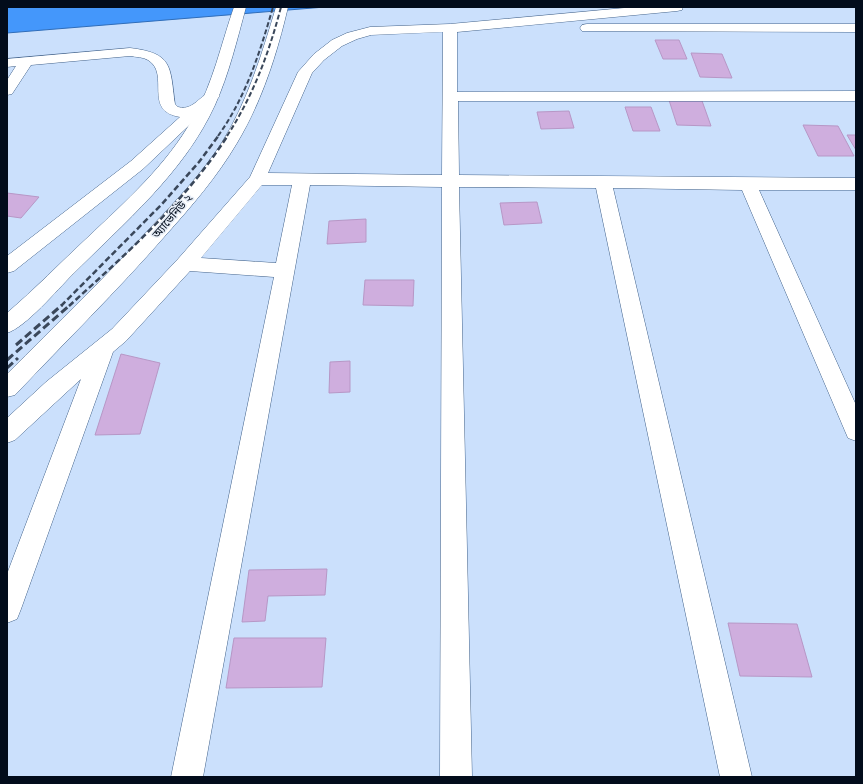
<svg xmlns="http://www.w3.org/2000/svg" width="863" height="784" font-family="Lora,'Noto Sans Bengali',serif">
<style>
.water{fill:#4497fb;stroke:#306db8}
.building{fill:#cfaede;stroke:#b797c6}
.lines{fill:none;stroke-linecap:round;stroke-linejoin:round}
.minor-casing{stroke:#42628a;stroke-width:1}
.secondary-casing{stroke:#42628a;stroke-width:1}
.minor{fill:#fff;fill-rule:evenodd}
.secondary{fill:#fff;fill-rule:evenodd}
.rail-far2{stroke:#3a475a;stroke-width:2;stroke-dasharray:5 2.5;stroke-linecap:butt}
.rail-far1{stroke:#3a475a;stroke-width:2.5;stroke-dasharray:6 3;stroke-linecap:butt}
.rail{stroke:#3a475a;stroke-width:3;stroke-dasharray:8 4;stroke-linecap:butt}
.labels{text-anchor:middle;dominant-baseline:central;stroke-width:3;stroke-linejoin:round;paint-order:stroke}
.street-label{font-size:11px;fill:#020c1b;stroke:#e5ecf6}
</style>
<rect width="100%" height="100%" fill="#cbe0fc"/>
<polygon class="water" points="7,7 325,7 7,33"/>
<g class="building">
<polygon points="655,40 679,40 687,59 663,59"/>
<polygon points="691,53 722,54 732,78 700,77"/>
<polygon points="668,97 701,98 711,126 677,125"/>
<polygon points="625,107 651,107 660,131 633,131"/>
<polygon points="569,111 574,128 541,129 537,112"/>
<polygon points="803,125 838,126 854,156 818,156"/>
<polygon points="847,135 856,135 856,150"/>
<polygon points="7,193 39,197 21,218 7,216"/>
<polygon points="537,202 542,223 504,225 500,203"/>
<polygon points="366,219 366,242 327,244 329,221"/>
<polygon points="365,280 414,280 413,306 363,305"/>
<polygon points="121,354 160,363 140,434 95,435"/>
<polygon points="350,361 350,392 329,393 330,362"/>
<polygon points="327,569 325,595 268,596 265,621 242,622 249,570"/>
<polygon points="728,623 797,624 812,677 740,676"/>
<polygon points="234,638 326,638 322,687 226,688"/>
</g>
<g class="lines">
<g class="minor-casing">
<g id="minor">
<path d="M635,7H683L682,10L677,11L457,32V92L856,91V101H458L459,175L856,178V190H759L856,405V441L848,438L845,431L742,190L613,188L752,777H720L596,188L459,187L472,777H440L442,187L310,185L203,777H171L274,277L190,271L126,341L113,352L21,609L17,619L7,623V574L81,379L15,440L7,443V418L46,382L112,329L178,259L250,177L298,72L314,54L332,40L347,33L370,27L450,24ZM443,32L442,175L268,173L312,73L324,60L342,46L357,39L371,35ZM262,185H292L276,263L201,258Z"/>
<polygon points="587,24 856,24 856,32 582,31 580,28 582,25"/>
<path d="M130,48C173,53 170,66 175,104L178,107C196,112 201,89 217,93L220,96L143,169L14,271L7,273V256L131,161L180,117C142,111 171,74 148,60C143,57 136,57 130,56L31,65L12,94L7,95V80L16,66L7,67V59Z"/>
</g>
</g>
<g class="secondary-casing">
<g id="secondary">
<path d="M234,7H246C237,40 229,74 215,105C184,173 124,223 72,275C57,290 26,327 7,333V313C35,289 60,263 87,238C125,202 167,165 193,118C213,84 221,44 234,7Z"/>
<path d="M276,7H288C277,54 262,101 237,143C217,177 191,207 165,236C117,291 65,342 15,395L7,397V374C56,325 106,277 153,225C177,200 202,173 221,144C247,103 262,54 276,7Z"/>
</g>
</g>
<use href="#minor" class="minor"/>
<use href="#secondary" class="secondary"/>
<g class="rail-far2">
<path d="M218,136C246,97 260,52 273,7"/>
<path d="M227,136C253,96 269,53 281,7"/>
</g>
<g class="rail-far1">
<polyline points="61,306 162,204 199,162 219,135"/>
<path d="M69,306C126,254 186,201 228,135"/>
</g>
<g class="rail">
<polyline points="16,345 62,305"/>
<polyline points="7,360 70,305"/>
<polyline points="7,368 18,358"/>
</g>
</g>
<g class="labels">
<g class="street-label">
<text transform="translate(172 216) rotate(-49)">অ্যাভেনিউ ২</text>
</g>
</g>
<rect width="863" height="784" fill="none" stroke="#020c1b" stroke-width="16"/>
</svg>
